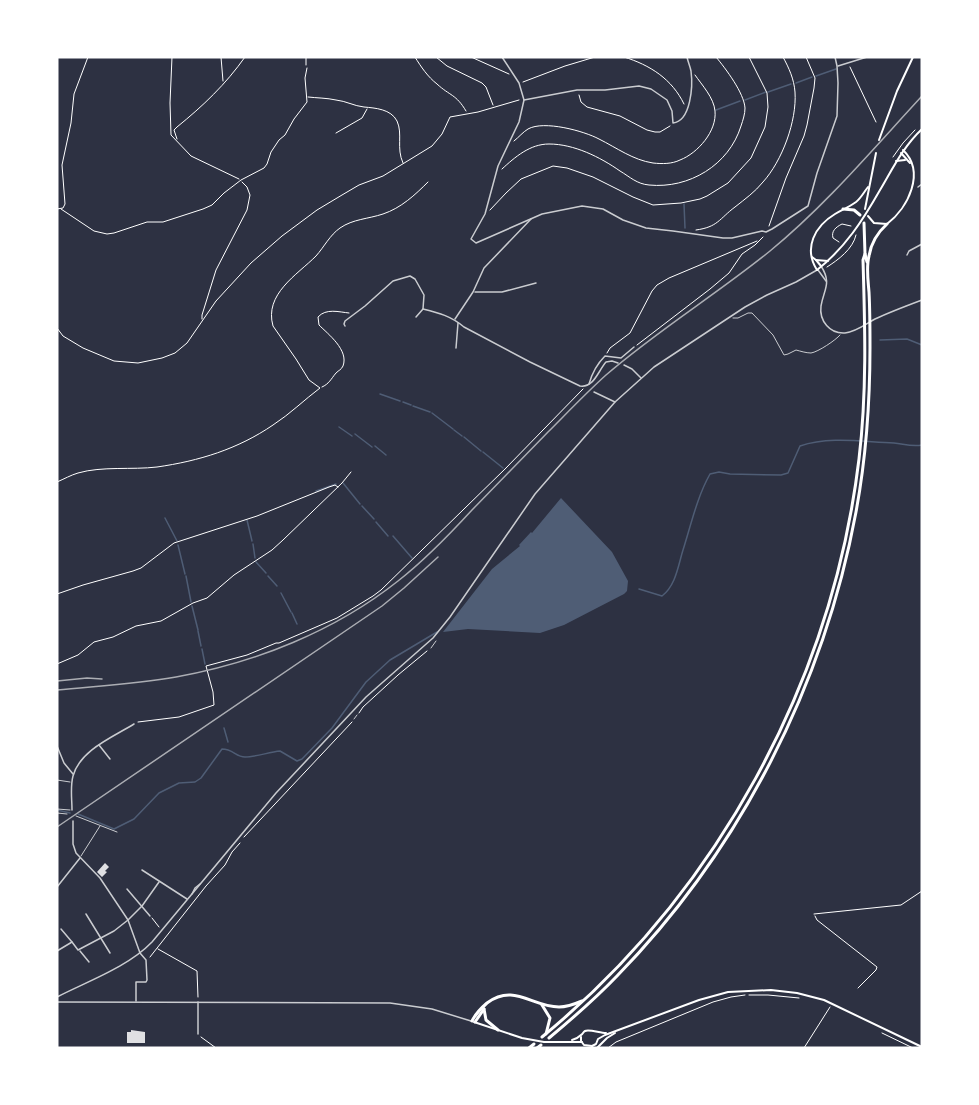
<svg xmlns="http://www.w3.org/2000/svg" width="979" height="1105" font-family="Cabin,sans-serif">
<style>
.water{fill:#4f5d75}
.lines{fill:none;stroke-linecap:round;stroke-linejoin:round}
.stream{stroke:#4f5d75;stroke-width:1.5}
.building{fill:#e0e0e3}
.path{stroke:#fff;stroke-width:1}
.service{stroke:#caccd0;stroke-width:1}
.minor{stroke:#caccd0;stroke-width:1.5}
.tertiary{stroke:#caccd0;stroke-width:1.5}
.secondary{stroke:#fff;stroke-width:2}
.primary{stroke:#fff;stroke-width:2}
.trunk{stroke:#fff;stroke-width:3}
.rail{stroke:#abadb3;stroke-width:1.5}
</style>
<rect width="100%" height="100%" fill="#2d3142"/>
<polygon class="water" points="561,498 612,552 628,581 627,591 624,594 564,625 540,633 468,629 443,632 492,569 520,546 519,545 531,532 532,533"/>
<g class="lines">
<g class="stream">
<polyline points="816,76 836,69"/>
<polyline points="796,83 812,77"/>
<polyline points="768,92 791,84"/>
<polyline points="745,100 766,92"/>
<polyline points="716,110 740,101"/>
<polyline points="684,204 685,228"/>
<polyline points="880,340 907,339 922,345"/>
<polyline points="380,394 400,401"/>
<polyline points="403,402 411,405"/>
<polyline points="413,406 430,412"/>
<polyline points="432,413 453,429"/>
<polyline points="339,427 352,436"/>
<polyline points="454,430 462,436"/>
<polyline points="355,434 372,447"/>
<polyline points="464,437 481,451"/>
<polyline points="375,446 386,455"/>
<polyline points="483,452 503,468"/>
<polyline points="343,483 360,504"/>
<polyline points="316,491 336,484"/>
<polyline points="362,506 374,519"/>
<polyline points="165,518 177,541"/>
<polyline points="247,520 252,541"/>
<polyline points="376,522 388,536"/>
<polyline points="393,536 412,558"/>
<polyline points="253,544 255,558"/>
<polyline points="178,545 185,574"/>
<polyline points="256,562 266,573"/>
<polyline points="186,576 191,602"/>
<polyline points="268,576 277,586"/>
<path d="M639,589L662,596C676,585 678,566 683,550C691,525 697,497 710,474L719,472L730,474L781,475L788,473L800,446C830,436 863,442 894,443C904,444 912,447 922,445"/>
<polyline points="281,593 291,612"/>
<polyline points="192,606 198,630"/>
<polyline points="292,613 297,624"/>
<polyline points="198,631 201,646"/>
<polyline points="202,649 205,664"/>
<polyline points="224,728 228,742"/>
<polyline points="57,810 70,813"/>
<path d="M78,814L114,829L134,819L159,793L179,783L195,782L201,778L222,749C233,749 236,757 245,757C256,757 269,752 280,751L297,761L302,759L332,728L366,682L390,660L437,632"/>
</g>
</g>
<g class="building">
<polygon points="105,863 109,867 105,871 107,872 102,877 97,872"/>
<polygon points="131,1030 145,1032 145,1043 127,1043 127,1032 131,1032"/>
</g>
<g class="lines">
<g class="path">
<polyline points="172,57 170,103 171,135 191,156 239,179"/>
<polyline points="221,57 223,81"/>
<path d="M415,57C421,67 428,77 437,84C450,96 456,94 466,111"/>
<polyline points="436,57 447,66 482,83 486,87 493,105"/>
<polyline points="471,57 509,74"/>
<path d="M624,57C650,65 672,79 684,104"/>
<polyline points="306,65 306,57"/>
<polyline points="850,67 876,122"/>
<polyline points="523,82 565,66 595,57"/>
<polyline points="579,95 581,102 587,107 620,116 647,130 655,132 660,132 670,126"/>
<path d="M308,97C317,98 327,98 336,100C346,101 354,106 364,107C375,108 391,109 397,121C403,134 396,148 403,163"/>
<polyline points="336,133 362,118 367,109"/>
<path d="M177,139L174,130L177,127C203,106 226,84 245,57"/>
<path d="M514,141C519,137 523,132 528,129C544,120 584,131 599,139C617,148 633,160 653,163C662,164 672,164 680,160C698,153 717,131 715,111C714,98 702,85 695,75"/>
<polyline points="893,157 903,143 915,130"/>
<path d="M502,169C515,157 530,144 549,144C574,144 600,157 620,171C630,177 637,184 649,185C689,189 729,165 741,126C743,120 745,114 745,108C744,93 726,69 716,57"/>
<polyline points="57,209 63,208 65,204 62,165 71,123 74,94 88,57"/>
<polyline points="61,209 94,231 107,234 114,233 147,222 163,222 203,209 212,205 224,193 241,180 264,168 267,164 271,152 279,140 285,135 294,119 307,102 305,78 307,68"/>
<polyline points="490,210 506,193 521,179 553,166 567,168 593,177 633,197 653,205 681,203 700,199 707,196 728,183 751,158 765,127 768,107 767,93 749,57"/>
<polyline points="769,226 786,178 804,136 807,125 814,88 815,78 806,57"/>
<path d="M696,230C718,227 719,219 735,207C745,199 755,192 763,182C782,161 797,121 795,92C794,79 789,68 783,57"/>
<path d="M839,242L833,238C831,231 836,227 842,224L851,226"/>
<path d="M827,267C838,260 853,249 856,235"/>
<polyline points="202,319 202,315 216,270 247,210 250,195 247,187 242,182"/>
<polyline points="57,328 63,336 83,348 114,361 138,363 162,358 175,353 187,343 216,301 251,263 282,236 317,210 342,195 359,185 383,176 432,146 442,134 450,117 478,112 519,100"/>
<polyline points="637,345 710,289 729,273 742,254 755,245 763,237"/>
<polyline points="607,353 610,348 630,333 652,291 657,285 669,278 757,241"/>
<path d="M322,387C329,384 331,379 336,373C339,370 341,370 343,366C349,350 328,334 319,325L318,317C326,308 339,312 349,313"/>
<path d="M57,482C64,479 71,475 78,473C102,466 132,470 157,467C199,461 238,449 273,425C290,414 304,400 320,388L309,380L296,359L273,326C264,294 297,275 316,256C324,247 330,235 340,228C353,219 368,219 383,214C401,208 415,195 428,182"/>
<polyline points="57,594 83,585 133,571 141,568 174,543 257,516 329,487 335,485 338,487"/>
<polyline points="57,664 78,655 94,642 113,637 136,626 161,621 193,603 207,598 234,575 272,550 283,540 342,483 351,472"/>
<polyline points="359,713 363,707 398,675 427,651"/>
<polyline points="138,722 179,717 214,705 213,692 206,666 247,655 276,643 279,643 337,618 373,596 381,590 505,469 583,389"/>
<polyline points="244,837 352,722"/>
<polyline points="814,914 901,905 922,891"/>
<polyline points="815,916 817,920 877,967 876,970 858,988"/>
<polyline points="152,918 159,927"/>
<polyline points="158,949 197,971 198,997"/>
<polyline points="150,957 206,886 225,865 232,852 240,843"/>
<polyline points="749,995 768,995 799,998"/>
<polyline points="882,1033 913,1048"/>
<polyline points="201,1037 216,1048"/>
<polyline points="608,1048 616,1042 713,1002 731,997 745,995"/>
<polyline points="804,1048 830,1007"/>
</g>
<g class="service">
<polyline points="922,120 922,123"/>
<path d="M733,318H738L748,313H752L773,335L784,355L788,354L796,350C800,351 806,353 811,353C818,352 836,340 840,335"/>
<polyline points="431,648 436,641"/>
<polyline points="354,719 357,715"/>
<polyline points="57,780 70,782"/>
<polyline points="57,809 70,810"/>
<polyline points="57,813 67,814"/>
<polyline points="76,816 117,832"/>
<polyline points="81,856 100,826"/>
</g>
<g class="minor">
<polyline points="502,57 519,83 524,100 519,122 498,166 485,214 471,239 476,243 542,214 582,206 603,209 623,220 646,228 673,231 723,238 732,238 762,231 766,232 772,229 808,206 817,173 837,116 838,83 837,66 835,57"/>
<polyline points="838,66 867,57"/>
<path d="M524,100L577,90H605L639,86L651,89L667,100L672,111L673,123C691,121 693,86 691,71C690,66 688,62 687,57"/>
<polyline points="918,187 922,184"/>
<polyline points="907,255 909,251 922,244"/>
<path d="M821,266C832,283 824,289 821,306C819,321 830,334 845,333C856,332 866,324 875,319C890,312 906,306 922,300"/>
<polyline points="818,270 826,281"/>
<polyline points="475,292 502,292 536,283"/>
<path d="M423,309C439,313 451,316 464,327L530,362L580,386C594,388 598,371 606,362L612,361L618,363"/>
<polyline points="455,319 473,292 484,268 531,219"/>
<polyline points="345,326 344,324 345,321 365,306 393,281 410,276 415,279 424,295 423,309 416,317"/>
<polyline points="456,348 458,323"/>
<polyline points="624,365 632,369 641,378"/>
<path d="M589,384C592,373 597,364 605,356L621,358L634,347"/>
<polyline points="594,392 615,402"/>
<polyline points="99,745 110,759"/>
<polyline points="57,746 64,763 73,774"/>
<path d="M72,810C72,799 70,787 73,776C80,750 113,737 134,724"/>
<polyline points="73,821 73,844 76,853 100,878 128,920 140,953 146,960 147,980 146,982 136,982 136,1001"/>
<polyline points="142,870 187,899"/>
<polyline points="57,887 80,858"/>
<polyline points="127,889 150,916"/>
<polyline points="86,914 110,953"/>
<polyline points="72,942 78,950 114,931 128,920 142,906 159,882"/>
<polyline points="57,951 72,942 61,929"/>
<polyline points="80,951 89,962"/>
<polyline points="198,1034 198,1002"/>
</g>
<g class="tertiary">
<polyline points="192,894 195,888 200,884"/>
<path d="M57,997C88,981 128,967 152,942L276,793L366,697L433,638L450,617L535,494L615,402L654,367L745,307L767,295L796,282L817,270"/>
<polyline points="57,1002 390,1003 432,1009 471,1021"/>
</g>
<path class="secondary" d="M817,270C845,248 863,220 880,190C893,168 903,147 922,129"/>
<g class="primary">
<polyline points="879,140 897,91 913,57"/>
<polyline points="901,153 910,163"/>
<polyline points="896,161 905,160"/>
<polyline points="865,209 876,153"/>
<path d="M868,216L874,223L887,224C908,208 926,172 903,150"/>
<polyline points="812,257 816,260 821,266"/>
<polyline points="816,260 828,261"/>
<path d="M817,270C803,248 815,226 835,214C842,210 849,207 856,202C861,198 864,192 868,187"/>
<polyline points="474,1022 522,1038 544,1042 582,1042"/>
<polyline points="581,1037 581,1041 584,1045 592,1046"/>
<path d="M572,1040C576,1039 578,1038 581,1035C583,1034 583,1032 585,1031C589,1029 600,1033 606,1033"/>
<polyline points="592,1046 596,1044 598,1039 605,1035 699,1000 728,992 771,990 797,993 824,1000 922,1047"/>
<polyline points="597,1048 607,1038 615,1033"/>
</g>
<g class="trunk">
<polyline points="843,209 854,210 860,215"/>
<polyline points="864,223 865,254 867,262"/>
<polyline points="542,1005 550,1018 546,1034"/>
<polyline points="484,1009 486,1020 498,1030"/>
<path d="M472,1021C476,1013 480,1009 487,1003C514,983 532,1007 559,1007C567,1007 575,1004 582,1001"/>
<polyline points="475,1022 484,1009"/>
<path d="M542,1037C716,894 832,683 859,459C867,392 865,327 863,260L865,254"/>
<path d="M549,1038C573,1018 596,998 617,976C740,850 824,685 856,512C866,458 870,403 870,347C870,329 870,311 869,292C868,280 866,267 869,256C871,243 877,233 887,224"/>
<polyline points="529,1048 534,1044"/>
<polyline points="537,1048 541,1045"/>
</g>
<g class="rail">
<polyline points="57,681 87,678 102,679"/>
<path d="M57,690C97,686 136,684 176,677C255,663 335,631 398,581C425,560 449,535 472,510C497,484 523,458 548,432C567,413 586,393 606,375C658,330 717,294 770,251C826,205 873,149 922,96"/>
<polyline points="57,827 382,606 404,588 438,557"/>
</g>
</g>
<rect width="979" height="1105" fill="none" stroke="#ffffff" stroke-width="117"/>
</svg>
